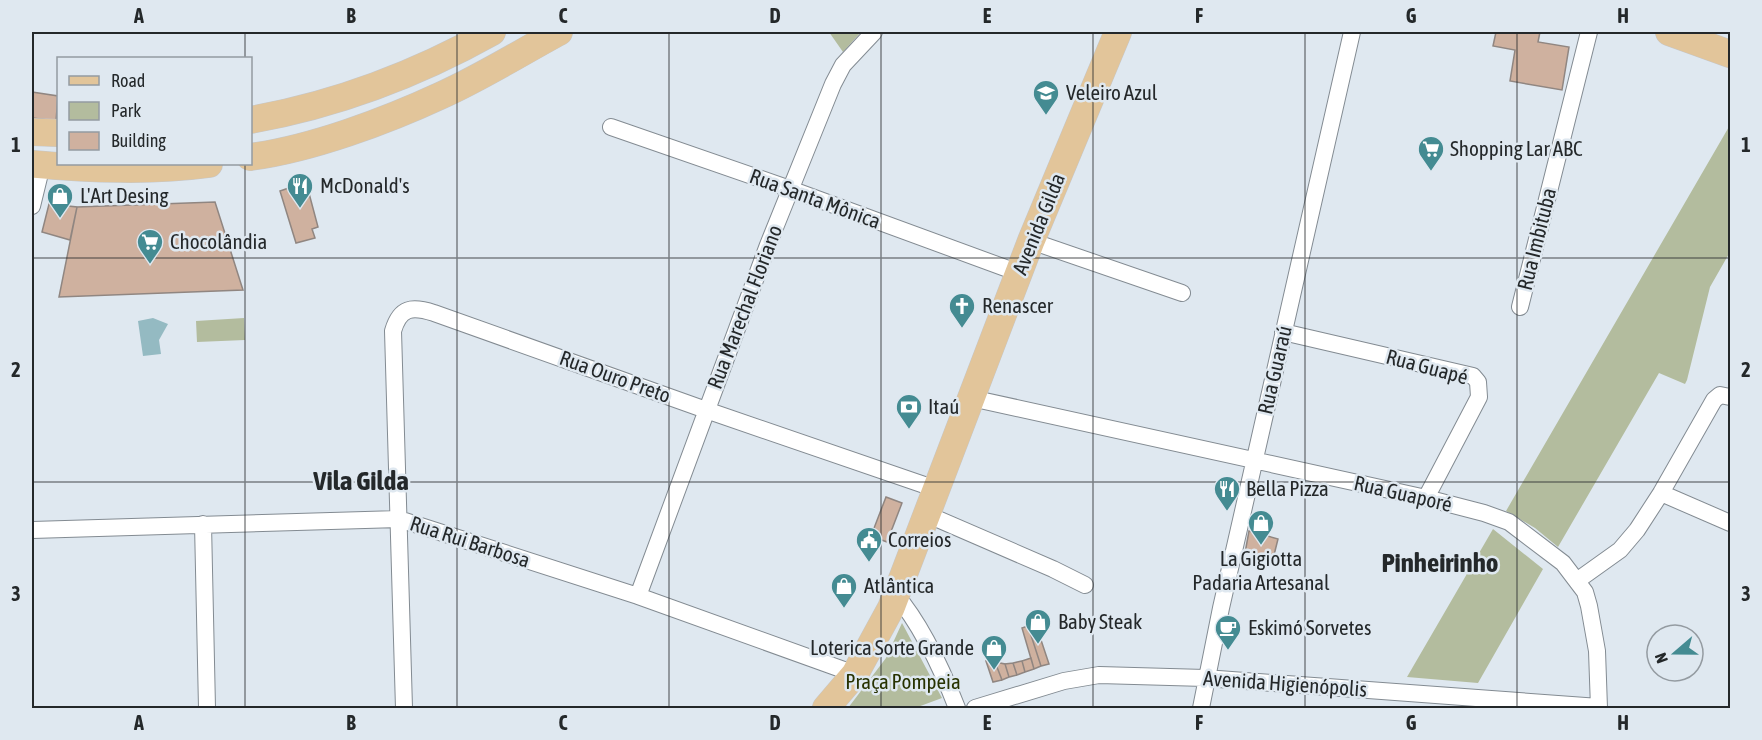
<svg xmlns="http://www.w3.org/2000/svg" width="1762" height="740" font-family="'Asap Condensed',sans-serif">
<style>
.green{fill:#b3bc9e}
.water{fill:#94bac2}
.building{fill:#cfb19f;stroke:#908681;stroke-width:1.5}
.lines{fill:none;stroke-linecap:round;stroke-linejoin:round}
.minor-casing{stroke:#838b92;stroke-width:18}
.primary-casing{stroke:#c6c7c8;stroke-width:28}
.minor{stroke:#fff;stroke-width:16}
.primary{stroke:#e2c59a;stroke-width:27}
.grid{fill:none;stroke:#24282a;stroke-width:1.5;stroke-opacity:0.55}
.labels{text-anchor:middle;stroke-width:5;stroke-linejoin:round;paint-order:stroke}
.poi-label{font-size:21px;fill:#24282a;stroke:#dfe8f0;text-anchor:start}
.street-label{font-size:21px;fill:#24282a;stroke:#dfe8f0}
.park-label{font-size:21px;fill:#273200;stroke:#dfe8f0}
.district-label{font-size:27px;font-weight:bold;fill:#24282a;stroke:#dfe8f0}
.neatline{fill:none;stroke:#24282a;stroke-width:2}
.grid-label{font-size:20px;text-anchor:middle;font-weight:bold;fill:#24282a}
</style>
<rect width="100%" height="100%" fill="#dfe8f0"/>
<path class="green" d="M829,32H861L843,52Z
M1730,125V252L1710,287L1687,380L1685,384L1659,373L1558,547L1535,528L1506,511Z
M244,318L245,340L197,342L196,321Z
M1493,529L1543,569L1478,683L1407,677Z
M902,623L942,698L915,708H848L886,658Z"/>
<path class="water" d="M153,318L168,324L159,340L161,354L143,356L138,321Z"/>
<path class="building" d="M1496,32H1540L1538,42L1569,47L1562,90L1510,81L1515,50L1493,46Z
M32,92L58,96L56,121L32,118Z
M306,182L318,227L312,229L315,238L296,243L280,191Z
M215,202L243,290L59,297L77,207Z
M49,204L77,207L70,240L42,232Z
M886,497L902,503L887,542L871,536Z
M1249,531L1278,539L1273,559L1245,553Z
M1036,625L1049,664L1041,666L1028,626Z
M1028,626L1041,666L1034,669L1022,628Z
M1031,658L1034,669L1025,672L1022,661Z
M986,661L995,662L1002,680L993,682Z
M1022,661L1025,672L1017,675L1013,663Z
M995,662L1005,664L1009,677L1002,680Z
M1013,663L1017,675L1009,677L1005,664Z"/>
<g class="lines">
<g class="minor-casing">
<path id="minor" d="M611,127L790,189L1019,273
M32,206L42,165
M1031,241L1182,293
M1520,307L1589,32
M1283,332L1473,376L1478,382L1479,397L1426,498
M971,398L1426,498L1484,513L1509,522L1563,563L1585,592L1589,606L1597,651L1599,708
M1661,493L1730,523
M926,514L1053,569L1085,585
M203,524L207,708
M32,530L399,519L638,596L855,674
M1578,580L1620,550L1637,530L1661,493L1714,400L1720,395L1730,397
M895,594C921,624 943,672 957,708
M638,596L768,245L833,84L843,65L874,32
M404,708L393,331C400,307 412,306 434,313L706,410L936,489
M975,708L1064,681L1099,675L1205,678L1599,707
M1201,708L1221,608L1352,32"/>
</g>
<g class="primary-casing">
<path id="primary" d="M1669,32L1730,54
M250,120C335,105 417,74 492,32
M32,132L58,133
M250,157C311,149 386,121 442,95C482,77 520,53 559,32
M32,164C90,169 151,172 209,164
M826,708L855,674L891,608L1031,241L1118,32"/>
</g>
<use href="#minor" class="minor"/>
<use href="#primary" class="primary"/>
</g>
<path class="grid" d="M245,32V58M457,32V708M669,32V708M881,32V708M1093,32V708M1305,32V708M1517,32V708M245,164V708M32,258H1730M32,482H1730"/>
<defs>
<g id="school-pin" transform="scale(1.35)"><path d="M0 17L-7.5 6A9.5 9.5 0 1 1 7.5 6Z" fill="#448b92" stroke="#dfe8f0"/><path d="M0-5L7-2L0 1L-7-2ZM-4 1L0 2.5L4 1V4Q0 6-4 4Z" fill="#fff"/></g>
<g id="supermarket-pin" transform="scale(1.35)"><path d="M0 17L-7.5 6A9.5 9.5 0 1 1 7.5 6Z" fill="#448b92" stroke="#dfe8f0"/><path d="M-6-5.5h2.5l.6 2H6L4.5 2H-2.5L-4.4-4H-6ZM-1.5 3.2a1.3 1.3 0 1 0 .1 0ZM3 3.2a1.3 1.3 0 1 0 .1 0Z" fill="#fff"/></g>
<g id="restaurant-pin" transform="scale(1.35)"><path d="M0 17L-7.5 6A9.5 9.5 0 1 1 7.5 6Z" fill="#448b92" stroke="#dfe8f0"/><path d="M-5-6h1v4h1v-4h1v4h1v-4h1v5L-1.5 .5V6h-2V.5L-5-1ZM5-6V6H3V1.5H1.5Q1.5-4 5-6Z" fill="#fff"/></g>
<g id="shop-pin" transform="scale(1.35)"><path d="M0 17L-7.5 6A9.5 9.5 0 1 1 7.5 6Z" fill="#448b92" stroke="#dfe8f0"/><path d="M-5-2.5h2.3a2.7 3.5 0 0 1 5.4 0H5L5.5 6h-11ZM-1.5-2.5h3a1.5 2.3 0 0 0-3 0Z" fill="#fff"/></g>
<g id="church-pin" transform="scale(1.35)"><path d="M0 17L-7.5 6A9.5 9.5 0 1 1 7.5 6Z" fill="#448b92" stroke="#dfe8f0"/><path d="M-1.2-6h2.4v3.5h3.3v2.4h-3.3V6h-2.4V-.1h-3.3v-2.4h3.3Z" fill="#fff"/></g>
<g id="bank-pin" transform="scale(1.35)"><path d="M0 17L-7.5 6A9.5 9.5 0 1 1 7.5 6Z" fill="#448b92" stroke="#dfe8f0"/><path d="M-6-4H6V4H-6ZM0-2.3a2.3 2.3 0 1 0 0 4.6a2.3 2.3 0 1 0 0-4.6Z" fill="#fff"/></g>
<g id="civic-pin" transform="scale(1.35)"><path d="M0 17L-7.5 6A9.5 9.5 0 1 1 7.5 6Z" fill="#448b92" stroke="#dfe8f0"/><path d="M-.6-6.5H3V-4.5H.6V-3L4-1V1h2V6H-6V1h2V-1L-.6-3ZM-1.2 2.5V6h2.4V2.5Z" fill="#fff"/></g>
<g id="cafe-pin" transform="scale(1.35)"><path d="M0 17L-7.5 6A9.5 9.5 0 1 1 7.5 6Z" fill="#448b92" stroke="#dfe8f0"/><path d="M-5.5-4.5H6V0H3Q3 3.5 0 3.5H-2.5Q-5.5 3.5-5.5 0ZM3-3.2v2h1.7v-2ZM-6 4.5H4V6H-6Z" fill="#fff"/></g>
</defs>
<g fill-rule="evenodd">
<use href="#school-pin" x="1046" y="93"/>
<use href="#supermarket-pin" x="1431" y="149"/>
<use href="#restaurant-pin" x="300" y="186"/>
<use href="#shop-pin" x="60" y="196"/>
<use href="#supermarket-pin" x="150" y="242"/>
<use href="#church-pin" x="962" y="306"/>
<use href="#bank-pin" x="909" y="407"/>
<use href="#restaurant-pin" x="1227" y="489"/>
<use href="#shop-pin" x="1261" y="523"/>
<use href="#civic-pin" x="869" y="540"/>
<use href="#shop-pin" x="844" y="586"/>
<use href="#shop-pin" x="1038" y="622"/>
<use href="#cafe-pin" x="1228" y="628"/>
<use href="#shop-pin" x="994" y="648"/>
</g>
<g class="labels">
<g class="poi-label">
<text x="1066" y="100">Veleiro Azul</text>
<text x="1450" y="156">Shopping Lar ABC</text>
<text x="320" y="193">McDonald's</text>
<text x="80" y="203">L'Art Desing</text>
<text x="170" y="249">Chocolândia</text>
<text x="982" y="313">Renascer</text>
<text x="928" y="414">Itaú</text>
<text x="1246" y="496">Bella Pizza</text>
<text x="888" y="547">Correios</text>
<text x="1261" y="566" text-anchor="middle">La Gigiotta<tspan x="1261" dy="24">Padaria Artesanal</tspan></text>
<text x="864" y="593">Atlântica</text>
<text x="1058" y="629">Baby Steak</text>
<text x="1248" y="635">Eskimó Sorvetes</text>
<text x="974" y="655" text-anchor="end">Loterica Sorte Grande</text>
</g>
<g class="street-label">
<text transform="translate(815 199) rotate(20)" y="7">Rua Santa Mônica</text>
<text transform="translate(1039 224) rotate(-68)" y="7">Avenida Gilda</text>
<text transform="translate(1537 239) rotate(-76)" y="7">Rua Imbituba</text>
<text transform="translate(745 307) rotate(-69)" y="7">Rua Marechal Floriano</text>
<text transform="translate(1427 367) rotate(15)" y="7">Rua Guapé</text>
<text transform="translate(1275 370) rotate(-77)" y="7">Rua Guaraú</text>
<text transform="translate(615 377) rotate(20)" y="7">Rua Ouro Preto</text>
<text transform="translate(1403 494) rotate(13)" y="7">Rua Guaporé</text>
<text transform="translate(470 542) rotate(18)" y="7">Rua Rui Barbosa</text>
<text transform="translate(1285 684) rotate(4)" y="7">Avenida Higienópolis</text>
</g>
<g class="park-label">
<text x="903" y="689">Praça Pompeia</text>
</g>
<g class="district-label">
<text x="361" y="490">Vila Gilda</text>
<text x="1440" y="572">Pinheirinho</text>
</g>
</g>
<rect width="1762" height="740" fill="none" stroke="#dfe8f0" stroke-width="66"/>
<rect x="57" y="57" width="195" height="108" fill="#dfe8f0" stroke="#949ba1" stroke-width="1.5"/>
<rect x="69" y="76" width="30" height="9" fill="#e2c59a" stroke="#949ba1" stroke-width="1.5"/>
<text x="111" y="87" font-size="18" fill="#24282a">Road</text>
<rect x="69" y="102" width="30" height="18" fill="#b3bc9e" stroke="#949ba1" stroke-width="1.5"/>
<text x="111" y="117" font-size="18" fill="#24282a">Park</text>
<rect x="69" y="132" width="30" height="18" fill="#cfb19f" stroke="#949ba1" stroke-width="1.5"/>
<text x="111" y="147" font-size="18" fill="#24282a">Building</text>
<g transform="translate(1675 653) rotate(250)"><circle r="28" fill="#dfe8f0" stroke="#949ba1" stroke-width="1.5"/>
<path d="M0-4.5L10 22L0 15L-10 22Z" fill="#448b92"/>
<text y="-9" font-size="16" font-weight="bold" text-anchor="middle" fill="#24282a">N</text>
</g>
<rect x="33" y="33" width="1696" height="674" class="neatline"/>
<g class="grid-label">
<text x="139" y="23">A</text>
<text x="351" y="23">B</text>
<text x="563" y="23">C</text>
<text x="775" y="23">D</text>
<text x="987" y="23">E</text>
<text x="1199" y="23">F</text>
<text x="1411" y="23">G</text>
<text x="1623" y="23">H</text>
<text x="16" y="152">1</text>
<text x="1746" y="152">1</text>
<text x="16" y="377">2</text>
<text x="1746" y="377">2</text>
<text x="16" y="601">3</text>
<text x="1746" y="601">3</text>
<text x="139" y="730">A</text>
<text x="351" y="730">B</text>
<text x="563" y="730">C</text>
<text x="775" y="730">D</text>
<text x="987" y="730">E</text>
<text x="1199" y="730">F</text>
<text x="1411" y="730">G</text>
<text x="1623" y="730">H</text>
</g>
</svg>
